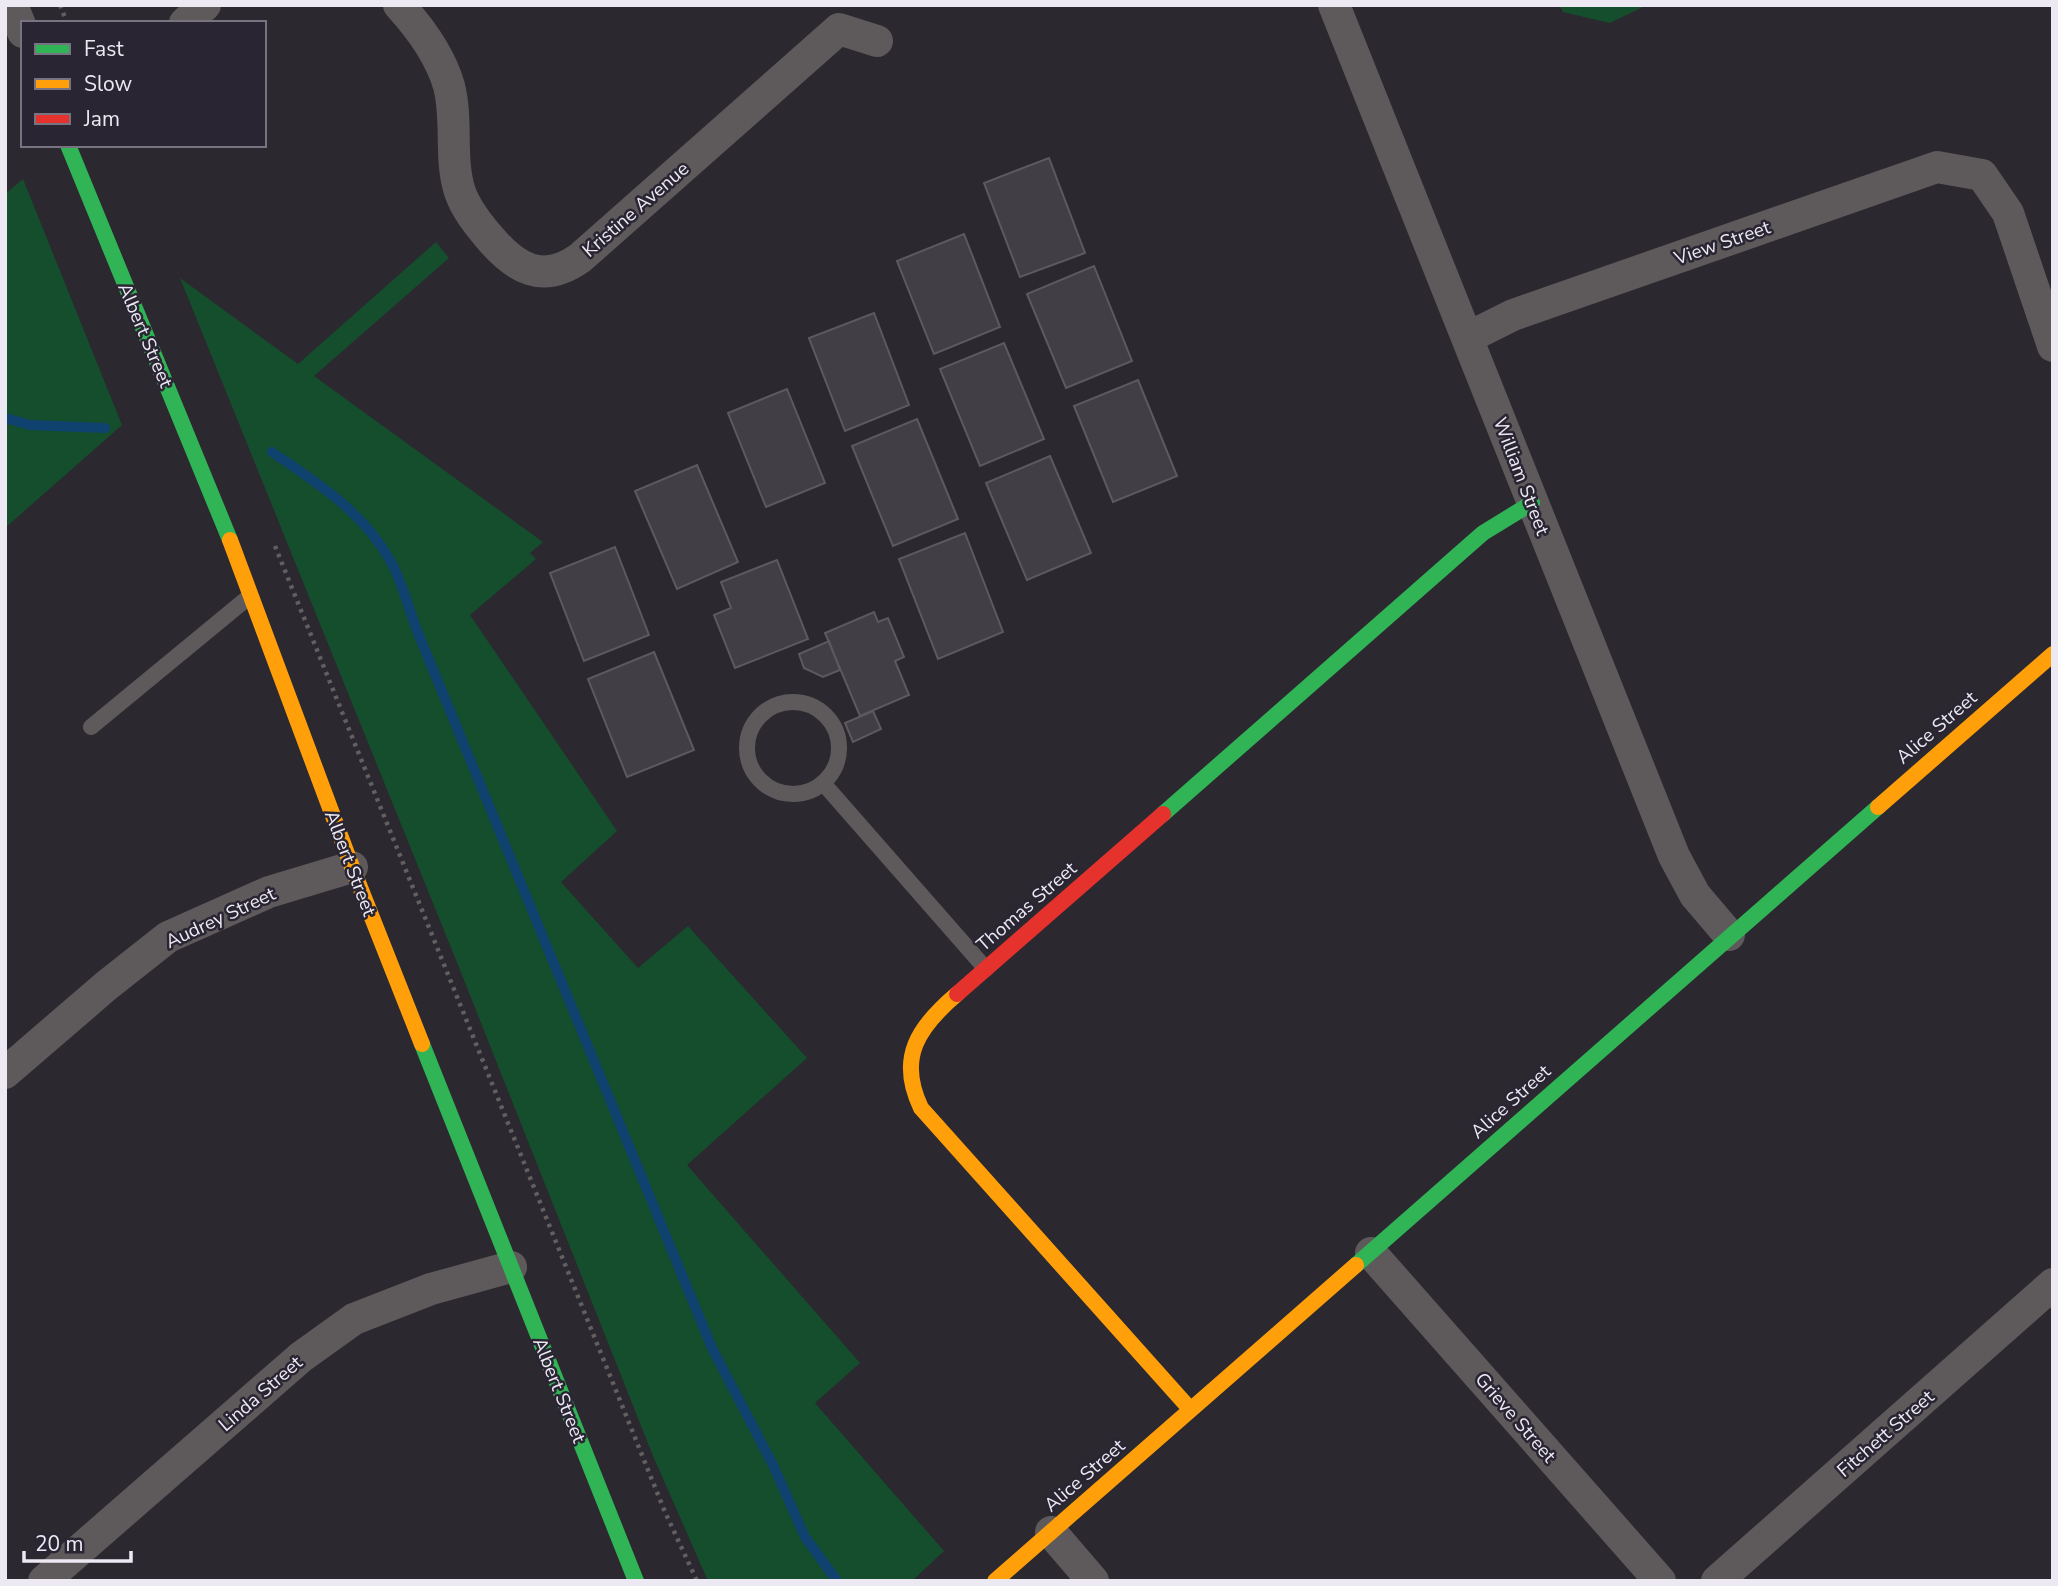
<svg xmlns="http://www.w3.org/2000/svg" width="2058" height="1586" font-family="'Nunito Sans',sans-serif">
<style>
.green{fill:#144e2c}
.lines{fill:none;stroke-linecap:round;stroke-linejoin:round}
.stream{stroke:#0f426f;stroke-width:10}
.building{fill:#413e45;stroke:#5c5a60;stroke-width:2}
.path{stroke:#625f62;stroke-width:4.5;stroke-dasharray:3.5 5;stroke-linecap:butt}
.lane{stroke:#5e5a5b;stroke-width:16}
.street{stroke:#5e5a5b;stroke-width:32}
.fast{stroke:#30b455;stroke-width:16}
.slow{stroke:#ff9f0a;stroke-width:16}
.jam{stroke:#e5322d;stroke-width:16}
.labels{text-anchor:middle;stroke-width:5;stroke-linejoin:round;paint-order:stroke}
.street-label{font-size:19px;fill:#ece9f3;stroke:#2a2533}
</style>
<rect width="100%" height="100%" fill="#2b2830"/>
<path class="green" d="M1559,5H1647L1610,23L1563,12Z
M23,179L122,425L5,528V194Z
M436,242L449,258L314,376L543,542L530,553L536,559L470,615L617,831L561,882L638,968L688,926L807,1058L687,1165L860,1363L815,1403L944,1551L912,1581H708L653,1456L458,965L180,278L298,364Z"/>
<g class="lines">
<path class="stream" d="M5,418L30,425L105,428
M272,452C318,484 363,511 391,562C402,582 408,606 416,628L712,1348L773,1465L805,1537L837,1581"/>
</g>
<path class="building" d="M1049,158L1085,253L1020,277L984,183Z
M964,234L1000,327L934,354L897,261Z
M1094,266L1132,361L1066,388L1027,294Z
M874,313L909,405L845,431L809,338Z
M1004,343L1044,439L980,466L940,369Z
M1138,380L1177,476L1113,502L1074,406Z
M787,389L825,483L766,507L728,413Z
M917,419L958,519L893,546L852,446Z
M1050,456L1091,553L1027,580L986,483Z
M697,465L738,562L677,589L635,491Z
M965,533L1003,632L938,659L899,559Z
M615,547L649,635L584,661L550,573Z
M777,560L808,639L735,668L714,615L731,608L721,582Z
M874,612L878,622L888,618L904,657L895,661L909,695L860,716L825,633Z
M829,641L840,670L823,677L804,668L799,654Z
M654,652L694,750L627,777L588,679Z
M873,711L881,729L853,742L845,723Z"/>
<g class="lines">
<path class="path" d="M60,5L67,23
M275,546L665,1512L697,1581"/>
<path class="lane" d="M747 748a46 46 0 1 1 92 0a46 46 0 1 1-92 0Z
M91,727L250,596
M823,783L986,969"/>
<path class="street" d="M12,5L23,32
M399,5C421,29 440,55 449,86C458,120 449,159 460,192C466,209 477,223 489,237C515,268 542,285 580,258L839,29L877,41
M1334,5L1674,856L1695,895L1729,935
M185,23L205,5
M1467,338L1513,315L1937,167L1982,175L2008,213L2053,346
M5,1073L106,986L168,937L269,892L352,867
M1371,1253L1660,1581
M1051,1532L1093,1581
M44,1581L301,1357L354,1319L431,1289L511,1267
M1717,1581L2053,1284"/>
<path class="fast" d="M68,145L230,540
M1163,814L1483,533L1532,503
M422,1044L636,1581
M1356,1265L1878,807"/>
<path class="slow" d="M230,540L352,867L422,1044
M1878,807L2053,654
M957,994C918,1027 897,1058 921,1108L1190,1409
M995,1581L1356,1265"/>
<path class="jam" d="M957,994L1163,814"/>
</g>
<g class="labels">
<g class="street-label">
<text transform="translate(635 209) rotate(-41)" y="7">Kristine Avenue</text>
<text transform="translate(1722 242) rotate(-19)" y="7">View Street</text>
<text transform="translate(146 335) rotate(67)" y="7">Albert Street</text>
<text transform="translate(1522 476) rotate(69)" y="7">William Street</text>
<text transform="translate(1936 727) rotate(-41)" y="7">Alice Street</text>
<text transform="translate(351 863) rotate(69)" y="7">Albert Street</text>
<text transform="translate(1026 906) rotate(-41)" y="7">Thomas Street</text>
<text transform="translate(220 917) rotate(-25)" y="7">Audrey Street</text>
<text transform="translate(1510 1101) rotate(-42)" y="7">Alice Street</text>
<text transform="translate(560 1390) rotate(68)" y="7">Albert Street</text>
<text transform="translate(260 1393) rotate(-41)" y="7">Linda Street</text>
<text transform="translate(1516 1417) rotate(49)" y="7">Grieve Street</text>
<text transform="translate(1885 1433) rotate(-41)" y="7">Fitchett Street</text>
<text transform="translate(1084 1475) rotate(-41)" y="7">Alice Street</text>
</g>
</g>
<rect width="2058" height="1586" fill="none" stroke="#ece9f3" stroke-width="14"/>
<rect x="21" y="21" width="245" height="126" fill="#2a2533" stroke="#787380" stroke-width="2"/>
<rect x="35" y="44" width="35" height="10" fill="#30b455" stroke="#787380" stroke-width="2"/>
<text x="84" y="56" font-size="21" fill="#ece9f3">Fast</text>
<rect x="35" y="79" width="35" height="10" fill="#ff9f0a" stroke="#787380" stroke-width="2"/>
<text x="84" y="91" font-size="21" fill="#ece9f3">Slow</text>
<rect x="35" y="114" width="35" height="10" fill="#e5322d" stroke="#787380" stroke-width="2"/>
<text x="84" y="126" font-size="21" fill="#ece9f3">Jam</text>
<path d="M24 1551v10h107v-10" fill="none" stroke="#ece9f3" stroke-width="3.5"/>
<text x="35" y="1551" font-size="21" fill="#ece9f3" stroke="#2a2533" stroke-width="5" paint-order="stroke">20 m</text>
</svg>
